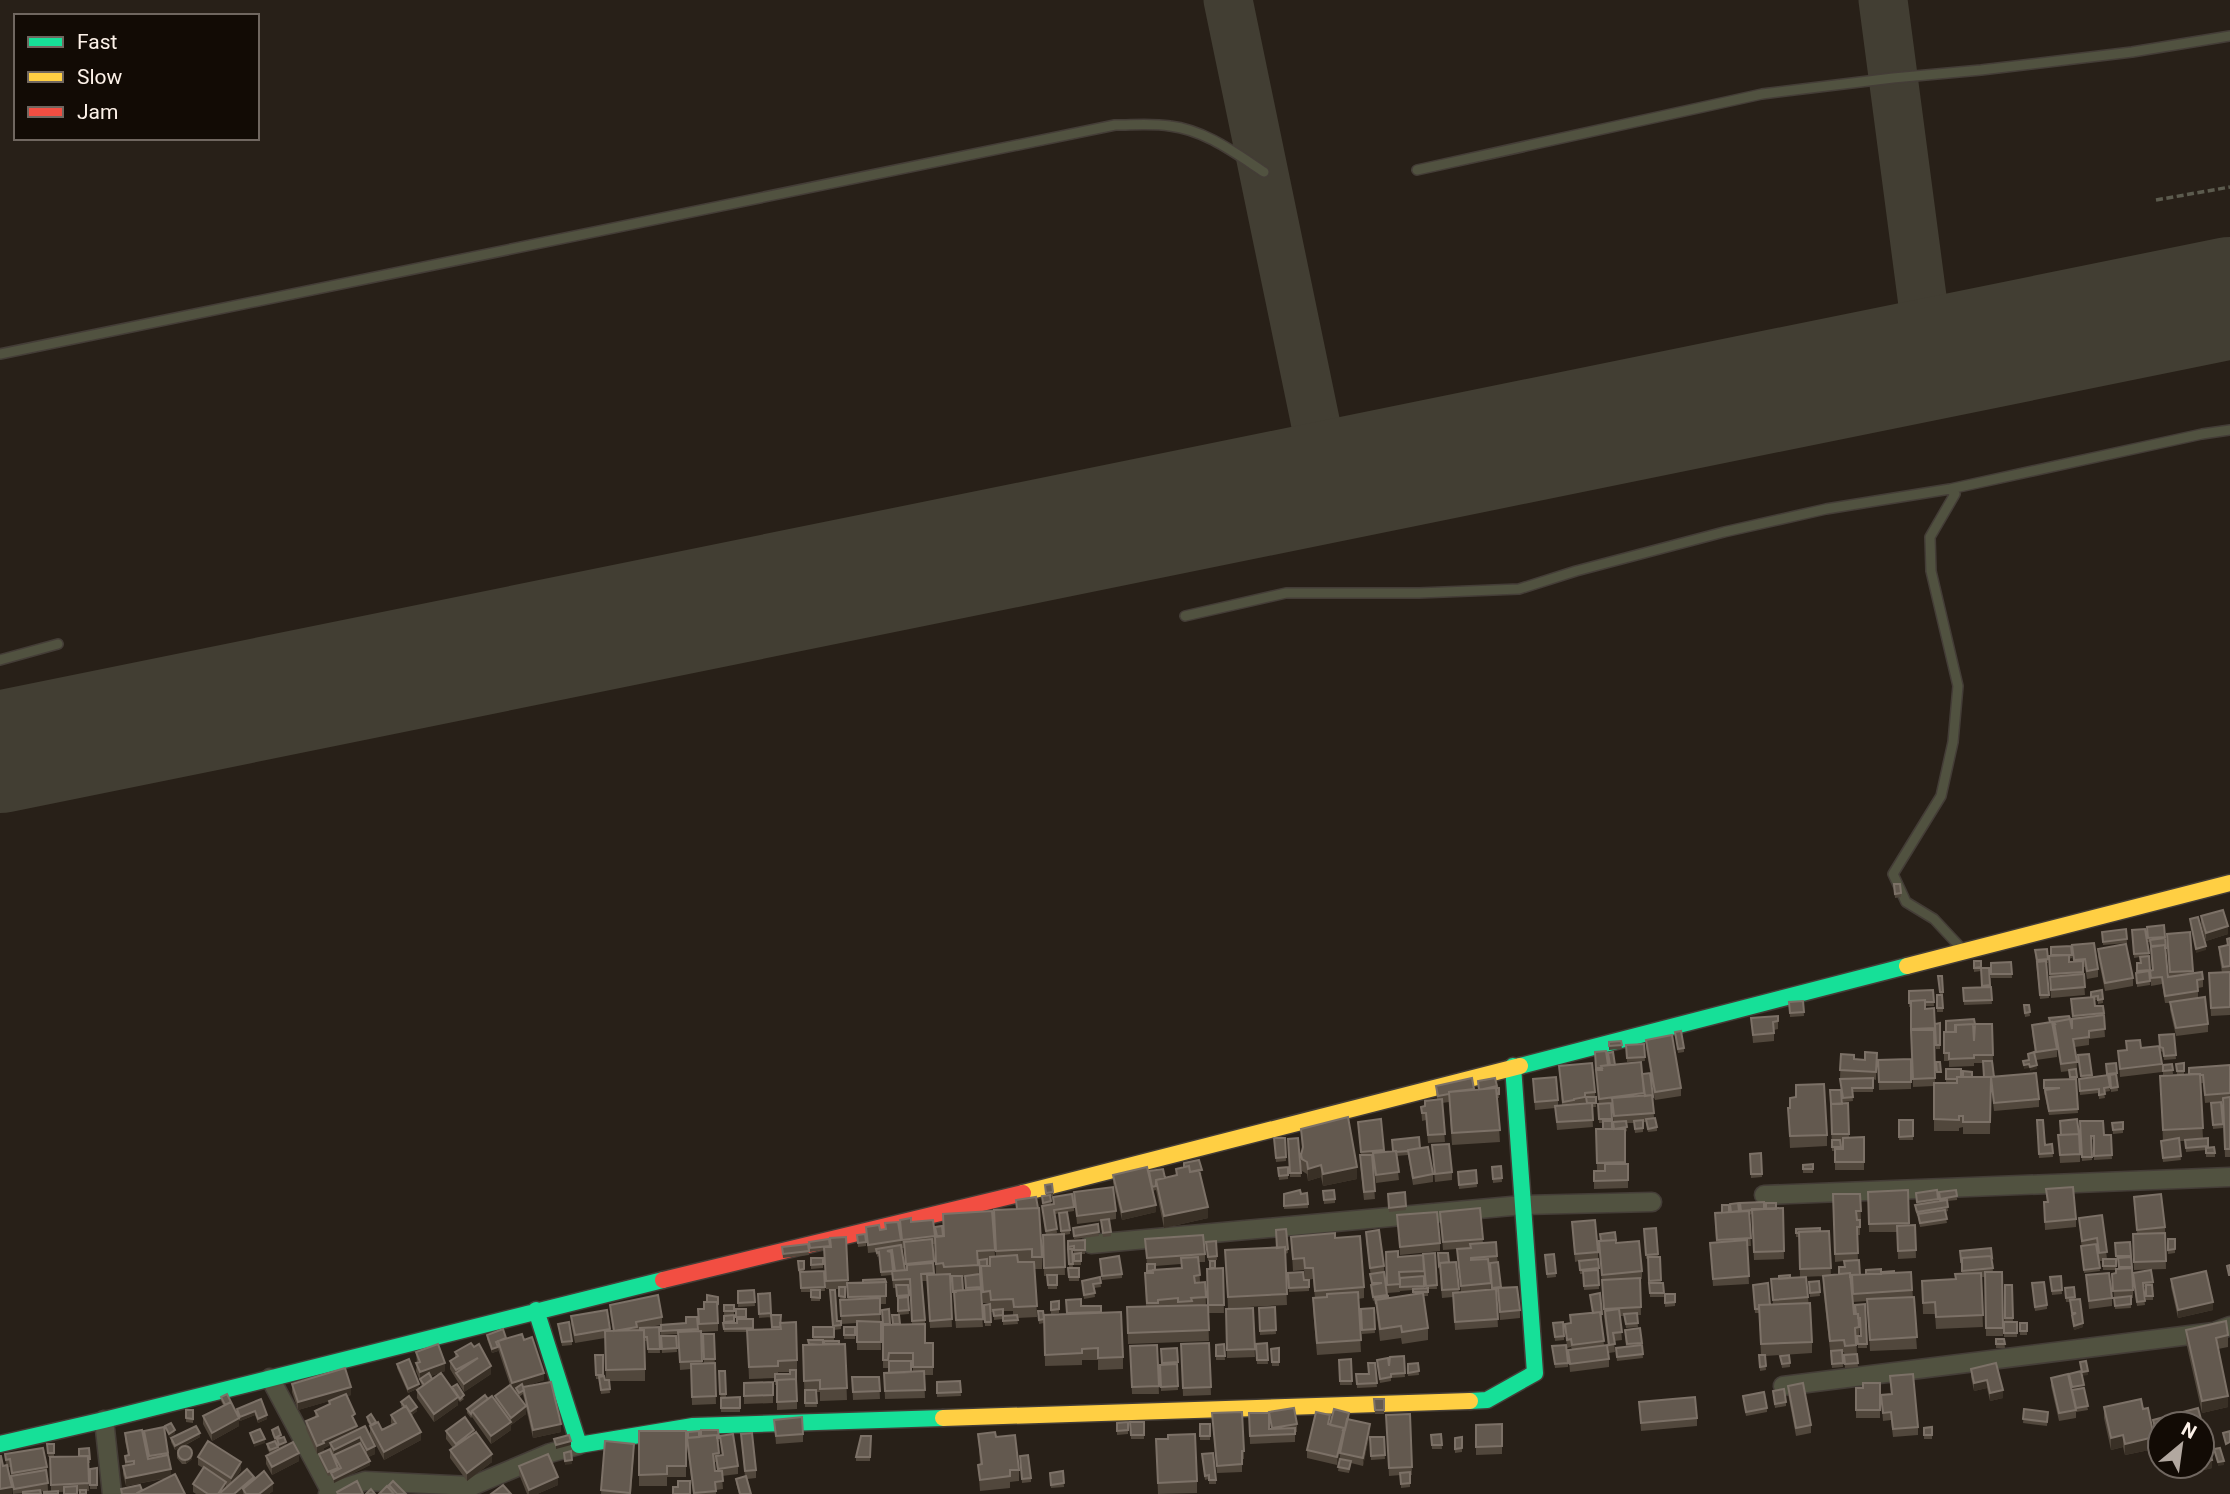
<svg xmlns="http://www.w3.org/2000/svg" width="2230" height="1494" font-family="Roboto,sans-serif">
<style>
.lines{fill:none;stroke-linecap:round;stroke-linejoin:round}
.taxiway{stroke:#423e33;stroke-width:49}
.runway{stroke:#423e33;stroke-width:122}
.lane-casing{stroke:#443d37;stroke-width:12}
.street-casing{stroke:#443d37;stroke-width:21}
.fast-casing{stroke:#443d37;stroke-width:19}
.slow-casing{stroke:#443d37;stroke-width:19}
.jam-casing{stroke:#443d37;stroke-width:19}
.path{stroke:#5c5b4e;stroke-width:3.5;stroke-dasharray:7 3.5;stroke-linecap:butt}
.lane{stroke:#515240;stroke-width:9}
.street{stroke:#515240;stroke-width:18}
.fast{stroke:#16e098;stroke-width:16}
.slow{stroke:#ffcf43;stroke-width:16}
.jam{stroke:#f24e42;stroke-width:16}
.wall{fill:#51473c;fill-rule:evenodd}
.shaded-wall{fill:#393026}
.building{fill:#63594f;stroke:#7c7167;stroke-width:2}
</style>
<rect width="100%" height="100%" fill="#282018"/>
<g class="lines">
<path class="taxiway" d="M1228,0L1328,483
M1883,0L1930,358"/>
<path class="runway" d="M0,752L2230,298"/>
<g class="lane-casing">
<path id="lane" d="M1417,170L1762,94L1893,78L1981,70L2132,52L2230,36
M0,354L1115,125C1133,125 1152,123 1170,126C1205,130 1235,153 1264,172
M1950,489L1955,494L1930,537L1931,571L1958,686L1953,742L1941,796L1893,874L1906,902L1934,919L1962,949
M1185,616L1286,593H1419L1519,589L1576,571L1724,532L1826,509L1950,489L2202,434L2230,430
M0,660L58,644"/>
</g>
<g class="street-casing">
<path id="street" d="M1764,1195L2230,1177
M1091,1244L1523,1205L1652,1202
M270,1378L331,1492L328,1494
M1783,1386L2214,1332L2230,1326
M104,1420L112,1494
M331,1492L365,1481L472,1486L550,1453L579,1445"/>
</g>
<g class="fast-casing">
<path id="fast" d="M1520,1066L1907,966
M536,1310L579,1445L693,1426L943,1418
M1470,1401L1487,1400L1535,1373L1513,1066
M0,1444L104,1420L663,1280"/>
</g>
<g class="slow-casing">
<path id="slow" d="M1907,966L2230,883
M1023,1193L1520,1066
M943,1418L1470,1401"/>
</g>
<g class="jam-casing">
<path id="jam" d="M663,1280L1023,1193"/>
</g>
<path class="path" d="M2156,200L2230,187"/>
<use href="#lane" class="lane"/>
<use href="#street" class="street"/>
<use href="#fast" class="fast"/>
<use href="#slow" class="slow"/>
<use href="#jam" class="jam"/>
</g>
<path class="wall" d="M1894,884L1901,893V897L1895,898Z
M2201,916L2228,934L2206,941L2201,924Z
M2164,925L2168,977L2169,976L2167,942L2190,932L2193,973L2203,979V987L2198,988V998L2208,1024V1032L2176,1036L2170,1010V1003H2165L2162,984L2151,986L2150,971L2152,970L2150,942H2148L2147,927Z
M2126,929L2127,943L2103,945L2102,932Z
M2132,930L2149,953L2150,985L2137,987V967L2141,963L2140,957L2134,958Z
M2230,938V1015L2211,1016L2209,981L2222,973L2219,954V947L2227,945V939Z
M2072,945L2098,969V977L2087,979L2085,967H2083L2085,995L2051,998L2049,964L2051,956L2071,946L2072,958L2069,959V962H2074Z
M2047,949L2048,963H2046L2049,998L2040,999L2035,954Z
M2098,949L2133,978V986L2105,991L2098,957Z
M1974,961H1981V971L1974,972Z
M2011,962L2012,978H1991V963Z
M1981,968H1989L1992,1004L1964,1005L1963,988L1982,987Z
M1938,976L1943,992V1012H1937V995H1940Z
M1933,990L1934,1006H1925V1009L1934,1008L1935,1083H1946V1069L1961,1077H1984L1983,1063H1974V1066L1949,1067V1061H1944V1032L1974,1019L1975,1028H1973L1974,1041L1992,1024L1993,1061L1994,1077L2039,1099V1107L1994,1111L1991,1084L1990,1134H1963V1127L1959,1128V1131H1934V1086L1913,1087L1911,1007H1909V991Z
M2091,992L2103,999V1003L2098,1004V1000H2094L2095,1006H2103L2105,1037L2089,1039V1045L2075,1047L2077,1062L2076,1081L2078,1113L2049,1115L2044,1092V1080L2069,1079V1071L2061,1072L2054,1028H2053L2057,1049V1057L2036,1060L2032,1033V1025L2050,1022L2072,1029V1018L2071,999L2091,998Z
M1803,1001L1804,1016L1790,1017L1789,1002Z
M2024,1005H2029L2030,1016L2025,1017Z
M1778,1016V1029L1774,1030V1041L1753,1043L1751,1018Z
M1940,1023V1049H1936L1935,1024Z
M1675,1032L1684,1048V1052L1678,1053Z
M2174,1034L2176,1059L2164,1060L2163,1052L2160,1051L2159,1035Z
M1646,1040L1681,1088V1096L1655,1100L1646,1048Z
M1621,1041L1622,1049L1609,1050V1042Z
M2126,1041L2141,1048L2162,1064V1072L2120,1077L2118,1051L2126,1050Z
M1644,1044L1645,1061L1627,1062L1626,1045Z
M1595,1052L1608,1065L1641,1062L1644,1096H1653L1654,1118L1657,1127V1131L1648,1132L1646,1122H1643V1132L1635,1133L1634,1123H1626L1627,1131L1625,1132V1164H1628V1188L1594,1189V1171H1605V1170H1597L1596,1129H1603V1123H1599L1598,1104H1599ZM1611,1105H1612L1614,1129H1612Z
M1877,1053L1876,1080L1873,1079V1092H1852L1853,1101L1843,1102L1840,1079L1852,1078H1840L1841,1054L1854,1059L1865,1060Z
M2089,1054L2092,1077L2106,1075V1064L2117,1073L2118,1091L2111,1092L2110,1078H2108L2110,1091L2104,1092L2105,1098L2099,1099V1093L2080,1095L2079,1079H2081L2078,1055Z
M1911,1059V1089L1879,1090L1878,1060Z
M2184,1063V1074L2230,1065V1157H2225L2223,1101L2205,1103L2203,1083H2200L2203,1138H2208V1147L2215,1153V1157H2206V1150L2186,1152L2185,1141H2179L2181,1160L2163,1162L2161,1145V1141H2163L2160,1076L2177,1075L2176,1064Z
M2172,1064L2173,1074L2163,1075V1065Z
M1559,1066L1595,1092L1596,1107H1592L1593,1127L1557,1130L1555,1108L1535,1110L1533,1079L1558,1100V1105H1562Z
M1495,1078L1499,1094V1098H1497L1500,1142L1452,1145L1449,1102L1442,1103L1445,1142L1428,1143L1426,1120L1422,1121L1421,1107H1425V1101L1437,1100L1436,1086L1478,1089V1081Z
M1796,1085L1827,1135V1146L1790,1148L1788,1108H1790L1796,1097Z
M1830,1090L1842,1104L1848,1103L1849,1137H1864V1170H1835V1151H1832Z
M2221,1102L2223,1128L2213,1129L2211,1103Z
M1381,1119L1384,1152L1420,1148L1433,1174V1182L1413,1185L1408,1155L1396,1156L1399,1180L1376,1183L1373,1159H1372L1375,1199L1364,1200L1360,1163L1361,1155L1358,1122Z
M1899,1120H1913V1140H1899Z
M2037,1120L2045,1145L2052,1144L2053,1157L2039,1158Z
M2080,1121L2104,1135H2111L2112,1159L2094,1160V1139L2091,1140L2092,1160L2082,1161Z
M2123,1122V1133L2113,1134L2112,1123Z
M1301,1129L1357,1179L1323,1186L1321,1177L1308,1181L1307,1174L1302,1171L1301,1167V1155L1302,1150Z
M2058,1135L2080,1154V1162L2060,1163Z
M1274,1138H1285L1286,1161L1276,1162Z
M1298,1138L1301,1177H1290L1288,1139Z
M1432,1145L1452,1172V1180L1435,1182Z
M1761,1153L1762,1177L1751,1178L1750,1154Z
M1184,1163L1202,1174H1200L1208,1218L1164,1228L1156,1190L1152,1191L1149,1171L1165,1178L1176,1176V1169L1184,1167Z
M1813,1164V1173H1803V1165Z
M1501,1166L1502,1182L1493,1183L1492,1167Z
M1288,1167V1179L1279,1180L1278,1168Z
M1476,1170L1477,1187L1459,1189L1458,1172Z
M1113,1175L1156,1212L1122,1220L1113,1183Z
M1045,1185L1053,1192V1196H1051V1204L1074,1207V1211L1055,1214L1057,1233L1046,1235L1042,1200L1046,1195Z
M2046,1189L2076,1219V1227L2045,1230L2044,1202H2047Z
M1908,1190L1909,1226L1915,1225L1916,1258L1898,1259L1897,1232H1869L1868,1192Z
M1937,1190L1938,1201H1940L1939,1192L1957,1196V1200L1947,1201L1948,1211L1945,1212L1947,1223L1920,1227L1918,1216H1917L1915,1209V1205L1917,1204L1916,1193Z
M1323,1191L1335,1199V1203L1324,1204Z
M1074,1192L1116,1211V1219L1109,1220L1111,1236L1103,1237L1101,1221L1077,1224Z
M1405,1192L1406,1210L1389,1212L1388,1194Z
M1284,1194H1301L1308,1204V1208L1284,1209Z
M1833,1194H1860L1861,1219H1857V1220H1860V1235H1857L1858,1260L1860,1275L1911,1272L1917,1349L1870,1351L1867,1301L1853,1302L1854,1314H1856L1865,1304L1867,1348H1858V1339H1856L1858,1367L1845,1368L1844,1352H1842L1843,1367L1832,1368L1823,1288V1276H1825L1800,1277L1799,1237H1796V1229L1820,1231H1829L1831,1275L1839,1274L1844,1267V1261L1835,1262ZM1859,1322H1860L1861,1336H1859Z
M2134,1197L2165,1227L2166,1269L2134,1270L2133,1234H2137Z
M1480,1208L1483,1243L1497,1256L1501,1288L1520,1310V1318L1500,1320L1498,1292H1496L1498,1327L1455,1330L1453,1297L1442,1298L1438,1253L1449,1262H1456L1459,1293L1461,1292L1457,1249L1471,1248L1443,1250L1440,1212ZM1489,1265H1490L1492,1290H1491Z
M1783,1208L1784,1259L1754,1260L1752,1214L1749,1215L1751,1246H1747L1749,1284L1713,1286L1710,1243L1716,1242L1715,1221L1729,1212Z
M994,1210L1042,1257V1269H1035L1037,1317L1017,1318L1018,1324L1003,1325V1319L994,1320V1312H991L990,1303H983L981,1277H980L979,1263H978L983,1327L956,1328L952,1278H950L952,1327L930,1328L927,1281H922L925,1320V1343H933V1375H924L925,1398L885,1399L884,1373H889V1361L888,1368H883V1328L890,1324H912L910,1286L908,1287L909,1314L898,1315L896,1288H893L892,1275L881,1276L879,1256L877,1257V1252L868,1253L866,1227L880,1230L885,1229V1223L901,1240L905,1270H906L904,1248H902L900,1220L911,1222L935,1236V1244H933L934,1269V1274H936L935,1227L944,1236L943,1214L992,1211L995,1256H996ZM892,1254L895,1271H893ZM962,1277H965V1290H963ZM1003,1311H1013V1316H1003ZM911,1361H913V1372H911Z
M1059,1213L1070,1230V1234L1064,1235L1065,1275H1057V1289H1048L1047,1276H1044L1043,1235L1061,1234Z
M1397,1215L1440,1243V1251L1400,1255Z
M2102,1215L2107,1259H2116L2115,1243L2130,1242L2133,1290V1298H2131V1308L2115,1309L2112,1274L2116,1273V1270H2103V1261H2099L2097,1246L2100,1271L2084,1273L2079,1218ZM2116,1260H2118V1268L2116,1269Z
M1572,1222L1598,1252L1599,1289L1584,1290L1583,1274H1580L1579,1261L1575,1262Z
M1098,1224L1099,1236L1074,1239L1073,1228Z
M1656,1228L1658,1257H1660L1661,1283H1663L1664,1297H1650L1648,1258L1646,1259L1644,1229Z
M1286,1229L1288,1253L1285,1254L1287,1305L1228,1308L1225,1250L1277,1248Z
M1366,1232L1384,1266V1272L1387,1296L1388,1298L1413,1295V1290L1400,1291L1399,1280L1400,1292L1387,1293L1386,1252L1398,1257L1424,1271V1288H1426L1423,1254L1435,1253L1437,1289H1428V1296H1424L1428,1328V1340L1402,1344L1401,1338L1380,1341L1375,1300L1373,1301L1371,1289L1372,1285L1366,1240Z
M857,1235L866,1242V1246L858,1247Z
M846,1237L848,1283L886,1282V1304H880L881,1350H857V1323L841,1324V1322V1329L834,1330V1341L839,1344H845L847,1400L820,1401V1392H816L817,1407H805L803,1357L808,1345L813,1340V1327H832L837,1321H841L839,1289H826L824,1250L810,1252L809,1242L829,1239L830,1247ZM845,1288H847L848,1300H845Z
M1291,1237L1335,1238L1364,1287V1298L1358,1299L1361,1352L1317,1355L1313,1310V1298H1315L1313,1279L1306,1280H1309V1291L1289,1292L1288,1273L1305,1280L1304,1270L1293,1271Z
M1145,1239L1205,1254V1262H1199L1200,1282H1205L1206,1305H1208L1215,1268H1223L1224,1313H1208L1209,1341L1128,1344L1127,1307H1146L1145,1273H1147V1266ZM1181,1264V1268L1155,1270V1266Z
M2168,1239H2175V1253L2168,1254Z
M1085,1240V1254H1081V1265H1074V1250H1072L1073,1268H1069L1068,1241Z
M1216,1241L1217,1260L1208,1261L1206,1242Z
M1599,1241L1616,1243L1642,1271V1279H1640L1641,1315H1637L1638,1327L1626,1328L1624,1316H1620L1622,1340L1614,1341L1615,1352L1609,1353L1604,1317Z
M808,1244L809,1255L783,1258L782,1247Z
M1991,1248L1993,1272H2002L2003,1336H1986L1985,1277H1981L1983,1327L1936,1329L1935,1314H1923L1922,1281L1955,1279L1962,1274L1960,1251Z
M1554,1254L1556,1277L1547,1278L1545,1255Z
M811,1258H823V1268L811,1269Z
M798,1261H804V1272L824,1271L825,1291H820V1301H811V1292H801L800,1273L799,1274Z
M1100,1263L1122,1274V1278L1102,1280Z
M1068,1268H1079V1281H1069Z
M2086,1275L2112,1298V1306L2089,1309Z
M2061,1276L2062,1294L2052,1295L2050,1277Z
M2133,1276L2153,1282V1300H2146V1287H2143L2145,1305L2137,1306Z
M1100,1277L1101,1287L1094,1288L1095,1297L1084,1299L1082,1285Z
M1790,1278L1808,1297L1812,1342V1353L1765,1356L1766,1370L1760,1371L1759,1355H1761L1759,1313H1755L1753,1285L1770,1305H1773L1771,1279Z
M2171,1279L2213,1310L2178,1318L2171,1287Z
M1819,1281L1820,1296L1810,1297L1809,1282Z
M2032,1283L2047,1305V1309L2035,1311Z
M2005,1285H2012L2013,1322H2017V1337H2004Z
M2074,1287L2075,1300L2083,1327L2074,1330L2070,1302H2066L2065,1288Z
M754,1290L755,1306L738,1307V1291Z
M770,1293L771,1317L759,1318L758,1294Z
M1665,1294H1675V1306L1665,1307Z
M718,1297V1331L701,1332L702,1363H704L703,1334H714L716,1404L692,1405L691,1369L680,1370L678,1334L661,1335V1325L649,1327H659L660,1353H648L647,1341H645V1381H609L610,1393L601,1394L599,1379H596L595,1355H603V1377L605,1380H606L605,1338L575,1343L571,1324V1316L607,1310L610,1331H613L610,1313V1305L662,1317V1324L686,1323L697,1317L699,1331L698,1309H704L707,1302Z
M1066,1300L1081,1306L1101,1313L1123,1357V1369L1098,1370V1360H1082V1365L1045,1366L1044,1315L1067,1314Z
M1059,1301V1313L1051,1314V1302Z
M990,1304L991,1326H985L984,1305Z
M724,1305H734V1315H724Z
M1275,1307L1276,1334L1260,1335L1259,1308Z
M1253,1308L1255,1357L1227,1358L1226,1309Z
M1374,1308L1375,1333L1362,1334L1361,1309Z
M736,1309H746V1319H753V1330H771V1315L781,1323L797,1360V1409L777,1410V1385H775V1378L749,1379L747,1332H724V1316L734,1315V1323H737ZM778,1372H790V1374H778Z
M1038,1311H1043L1044,1323L1039,1324Z
M1602,1314V1318H1601L1604,1345L1609,1359V1367L1570,1372L1568,1350L1572,1349L1571,1347L1567,1348L1565,1324H1570V1315Z
M1553,1323L1564,1336V1340L1555,1341Z
M2020,1323H2027V1335H2020Z
M558,1324L572,1341V1345L562,1346Z
M844,1327H855V1339H844Z
M1640,1328L1643,1358L1617,1361L1616,1352L1626,1347L1625,1334Z
M2186,1330L2228,1335V1347L2218,1349L2228,1407L2202,1413L2186,1342Z
M487,1335L506,1339L524,1340L544,1380L523,1387L561,1432L533,1438L526,1408V1414L511,1425V1430L491,1444L472,1417L471,1418L467,1413V1409L488,1399L495,1400V1396L510,1385L498,1349V1345L497,1346L498,1351L492,1353L487,1339ZM523,1394V1395L526,1406L519,1397Z
M661,1336H676L677,1352L662,1353Z
M1996,1339H2004L2005,1348H1996Z
M1209,1343L1211,1395L1183,1396L1181,1344Z
M1267,1343L1268,1364H1257L1256,1344Z
M1224,1344L1225,1360H1216V1345Z
M1157,1345L1159,1394H1132L1130,1346Z
M1552,1346L1568,1363V1367L1555,1368Z
M1177,1348L1178,1390L1161,1391L1160,1365H1162L1161,1349Z
M1279,1348V1366H1272L1271,1349Z
M416,1352L445,1371L431,1376L432,1379L452,1388L464,1399L460,1402L458,1400V1405L434,1422L417,1398V1390L419,1388L408,1393L397,1368V1364L419,1388L422,1386L416,1371L417,1363Z
M455,1352L491,1374L464,1392L450,1369V1361L455,1358Z
M1404,1356L1405,1377L1391,1378V1381L1380,1383L1377,1360L1389,1366Z
M1780,1356L1790,1363V1367L1782,1368Z
M1351,1359L1352,1385H1340L1339,1360Z
M1375,1363L1377,1387L1357,1388L1356,1374H1368Z
M1418,1363L1419,1375L1408,1376V1364Z
M1996,1363L2003,1398L1990,1401L1987,1388L1974,1391L1971,1377V1369Z
M719,1371H725L726,1397H740V1412H721Z
M2081,1371L2088,1410L2076,1412V1418L2059,1421L2051,1386V1378L2072,1393L2069,1374Z
M1890,1376L1918,1427V1435L1893,1437L1891,1420L1883,1421L1881,1395L1891,1394Z
M852,1377H879L880,1399L853,1400Z
M960,1381L961,1396L937,1397V1382Z
M773,1382V1403L744,1404V1383Z
M1880,1383V1418H1856V1388H1863Z
M292,1384L351,1395L347,1396L357,1430L375,1454L368,1457L370,1465L334,1483L331,1475L328,1476L319,1458V1454L330,1450V1445L324,1448V1451L317,1454L306,1429V1421L315,1417V1411L329,1405V1401L298,1410L292,1392Z
M1788,1386L1811,1425V1433L1796,1436L1788,1394Z
M1773,1391L1786,1402V1406L1775,1408Z
M1743,1396L1767,1408V1412L1746,1416Z
M221,1397L237,1413V1409L261,1399L267,1419L258,1423L255,1415L240,1421L239,1420V1426L212,1441L203,1424V1416L223,1405L221,1401Z
M1374,1399H1384V1414H1375Z
M401,1402L417,1411L412,1415L421,1440L384,1460L370,1434V1426L367,1421V1417L376,1423L382,1430L392,1425L391,1423V1415L403,1408L401,1406Z
M1639,1402L1697,1418V1426L1641,1431Z
M2104,1407L2154,1449L2125,1455L2123,1447L2111,1450L2104,1418Z
M2198,1408L2205,1434V1440H2207L2212,1460V1468L2191,1473L2189,1466H2202V1424H2160V1453L2153,1428V1420Z
M2024,1409L2048,1412L2047,1426L2023,1423Z
M186,1410H193V1423L186,1422Z
M1269,1412L1297,1424V1432H1295V1442L1250,1444L1249,1413L1271,1429Z
M1212,1413L1244,1451V1459H1242V1472L1217,1473Z
M1410,1414L1412,1475H1410V1487L1401,1488V1475L1389,1476L1386,1415Z
M1349,1417V1420L1370,1432L1363,1466L1351,1463L1349,1473L1338,1471L1341,1448L1337,1465L1307,1458V1450Z
M774,1420L803,1434V1442L776,1444Z
M1128,1422V1434L1117,1435V1423Z
M1130,1422H1144V1439H1131Z
M1200,1424H1210V1440H1200Z
M1502,1424V1454L1476,1455V1425Z
M1932,1427V1439H1924V1428Z
M272,1430L281,1438L299,1461L272,1475L266,1464V1456L270,1454L267,1448V1444L275,1441L272,1434Z
M718,1430L719,1442H717L719,1455H722L720,1436L738,1466V1474L722,1476L723,1489L716,1490V1494H693L687,1446L688,1432L699,1437ZM714,1462H716L717,1471H715Z
M144,1431L168,1453L171,1476L185,1494H121V1489L142,1490L168,1478L126,1486L123,1474V1466H125V1456L128,1455L125,1441V1433L148,1459L144,1438Z
M446,1431L474,1432L492,1462L467,1481L450,1458V1450L453,1448L446,1439Z
M639,1431H686V1477H667V1486H639Z
M741,1434L756,1470V1478L747,1479L751,1494H739L736,1483V1479L745,1477Z
M978,1434L996,1437L1019,1470V1481L1010,1482V1488L980,1491L978,1465L980,1464Z
M1441,1434L1442,1449H1432L1431,1435Z
M871,1436L870,1461H856V1457Z
M200,1437L184,1446L192,1451V1459L186,1464H182L177,1458V1450L181,1447L175,1450L171,1442V1438Z
M1370,1437H1384L1385,1459L1371,1460Z
M1462,1437V1452L1455,1453V1438Z
M1156,1439L1197,1481V1493L1158,1494Z
M605,1441L634,1451L631,1494H601Z
M47,1444H54V1457L79,1456L89,1448L90,1463H88L89,1491L58,1492L51,1491L50,1457H48Z
M5,1454L47,1467L48,1491L13,1494L10,1467L7,1468L3,1466L6,1465Z
M198,1457L241,1470L234,1481L254,1480L273,1491L269,1494H196L193,1492V1484L203,1468L198,1465Z
M1202,1458L1216,1480V1484H1209V1479L1205,1480Z
M1020,1460L1031,1478V1482L1022,1483Z
M519,1466L558,1485L537,1494H527L519,1474Z
M97,1468V1489H90V1469Z
M1063,1471L1064,1487L1051,1488L1050,1473Z"/>
<path class="shaded-wall" d="M2228,926V934L2206,941V933Z
M2206,946V950L2196,953V949Z
M2029,1064V1068L2024,1069V1065Z
M2037,1065V1069L2030,1071V1067Z
M1321,1165V1177L1308,1181V1169Z
M1357,1167V1179L1323,1186V1174Z
M1156,1205V1212L1122,1220V1212Z
M1208,1207V1218L1164,1228V1216Z
M2213,1302V1310L2178,1318V1310Z
M2083,1323V1327L2074,1330V1326Z
M498,1347V1351L492,1353V1349Z
M445,1363V1371L420,1380V1372Z
M491,1366V1374L464,1392V1384Z
M2088,1371V1375L2082,1376V1372Z
M544,1373V1380L512,1391V1383Z
M1987,1380V1388L1974,1391V1383Z
M419,1384V1388L408,1393V1389Z
M2084,1385V1389L2072,1391V1387Z
M351,1387V1395L298,1410V1402Z
M2003,1390V1398L1990,1401V1393Z
M2228,1396V1407L2202,1413V1401Z
M458,1397V1405L434,1422V1414Z
M526,1406V1414L511,1425V1430L491,1444V1436L511,1422V1418Z
M417,1407V1411L409,1417V1413Z
M255,1411V1415L240,1421V1417Z
M267,1415V1419L258,1423V1419Z
M239,1418V1426L212,1441V1433Z
M561,1424V1432L533,1438V1430Z
M1370,1424V1432L1363,1466V1458Z
M357,1426V1434L330,1443V1445L324,1448V1451L317,1454V1446L323,1441Z
M1344,1428V1436L1337,1465V1457Z
M175,1430V1434L169,1438V1434Z
M474,1430V1438L456,1452V1444Z
M421,1432V1440L384,1460V1452Z
M200,1433V1437L175,1450V1446Z
M2123,1435V1447L2111,1450V1438Z
M360,1437V1445L334,1455V1458V1450Z
M2154,1437V1449L2125,1455V1444Z
M265,1439V1443L254,1447V1443Z
M571,1441V1445L556,1449V1445Z
M286,1442V1446L279,1449V1445Z
M375,1446V1454L367,1458V1450Z
M299,1453V1461L272,1475V1467Z
M492,1454V1462L467,1481V1473Z
M192,1455V1459L186,1464V1460Z
M572,1460V1464L565,1465V1461Z
M2212,1460V1468L2191,1473V1466H2202V1462Z
M370,1461V1465L334,1483V1479Z
M2224,1461V1465L2218,1466V1462Z
M241,1462V1470L231,1486V1478Z
M171,1469V1477L126,1486V1478Z
M254,1477V1485L243,1489V1494H234Z
M558,1477V1485L537,1494H529V1490Z
M226,1482V1490L218,1494Z
M273,1483V1491L269,1494H259Z
M12,1487V1494H0V1489Z"/>
<path class="building" d="M1894,884H1900L1901,893L1895,894Z
M2223,910L2228,926L2206,933L2201,916Z
M2198,917L2206,946L2196,949L2190,919Z
M2164,925L2165,937L2148,938L2147,927Z
M2126,929L2127,939L2103,942L2102,932Z
M2145,929L2149,953L2134,954L2132,930Z
M2190,932L2193,971L2170,972L2167,934Z
M2165,938L2166,948H2165V945L2151,946L2150,940Z
M2230,938V966L2223,967L2219,947L2228,945L2227,939Z
M2094,943L2098,969L2087,971L2085,959L2074,960L2072,945Z
M2126,944L2133,978L2105,983L2098,949Z
M2165,945L2168,977L2202,972L2203,979L2197,980L2198,991L2165,996L2162,977L2151,978L2150,971L2153,970L2151,947Z
M2071,946L2072,955H2051V947Z
M2047,949L2048,959L2037,960L2035,950Z
M2069,955V962L2083,961V972L2050,974L2049,956Z
M2149,956L2150,970L2137,971V963H2141L2140,957Z
M1974,961H1981V967L1974,968Z
M2046,961L2049,995H2040L2037,962Z
M2011,962L2012,974H1991V963Z
M1981,968H1989L1990,985L1982,986Z
M2149,971L2150,981L2137,983L2136,973Z
M2230,972V1007L2211,1008L2209,973Z
M2084,974L2085,987L2051,990L2050,977Z
M1938,976H1942L1943,992H1940Z
M1991,987L1992,1000L1964,1001L1963,988Z
M1933,990L1934,1002H1925V1000L1911,1001V1003H1909V991Z
M2102,990L2103,999L2098,1000V996L2091,997V992Z
M1937,995H1942L1943,1008H1937Z
M2094,997L2095,1006H2103L2104,1013L2073,1016L2071,999Z
M2205,997L2208,1024L2176,1028L2170,1002Z
M1925,1000V1009L1934,1008L1935,1028L1911,1029V1001Z
M1803,1001L1804,1012L1790,1013L1789,1002Z
M2024,1005H2029L2030,1012L2025,1013Z
M2104,1015L2105,1029L2089,1031V1037L2073,1039L2077,1062L2061,1064L2054,1022L2070,1019L2072,1029V1019Z
M1778,1016V1021L1773,1022L1774,1033L1753,1035L1751,1018Z
M2069,1016L2070,1019L2054,1022L2055,1024H2053L2052,1022H2050L2049,1018Z
M1974,1019L1975,1024L1955,1025V1032H1946V1021Z
M2052,1022L2057,1049L2036,1052L2032,1025Z
M1940,1023V1045H1936L1935,1024Z
M1973,1024L1974,1041L1975,1024H1992L1993,1055H1974V1058L1949,1059V1053H1944V1032H1956V1025Z
M1911,1030H1934L1935,1078L1913,1079Z
M1681,1031L1684,1048L1678,1049L1675,1032Z
M2174,1034L2176,1055L2164,1056L2163,1048L2160,1047L2159,1035Z
M1672,1035L1681,1088L1655,1092L1646,1040Z
M2140,1040L2141,1048L2159,1046L2162,1064L2120,1069L2118,1051L2127,1050L2126,1041Z
M1621,1041L1622,1045L1609,1046V1042Z
M1644,1044L1645,1057L1627,1058L1626,1045Z
M1606,1051L1608,1065L1601,1066L1602,1068H1596L1595,1052Z
M1613,1052L1615,1065H1610L1608,1053Z
M1865,1052L1877,1053L1876,1072L1840,1070L1841,1054L1854,1055V1059L1865,1060Z
M2034,1052L2037,1065L2030,1067L2029,1064L2024,1065L2023,1061L2029,1060L2028,1054Z
M2089,1054L2092,1075L2081,1076L2078,1055Z
M1911,1059V1082H1879L1878,1060Z
M1983,1061H1992L1994,1077H1991V1080V1077H1984Z
M1641,1062L1644,1093L1599,1099L1596,1070H1602L1601,1066Z
M1936,1062H1940L1941,1072H1937Z
M1592,1063L1595,1092L1585,1093V1097L1574,1099V1100L1563,1102L1559,1066Z
M2116,1063L2117,1073L2107,1074L2106,1064Z
M2184,1063V1071H2177L2176,1064Z
M2172,1064L2173,1070L2163,1071V1065Z
M2230,1065V1093L2205,1095L2203,1075H2200V1074H2189V1068Z
M1946,1069H1961V1077H1957V1079H1946Z
M2076,1069L2077,1077H2070L2069,1070Z
M1963,1071L1972,1072V1077H1963Z
M1650,1073L1653,1096L1652,1095L1645,1096L1642,1074Z
M2036,1073L2039,1099L1994,1103L1991,1077Z
M2116,1074L2118,1087L2111,1088L2110,1075Z
M2200,1074L2203,1128L2163,1130L2160,1076Z
M2108,1075L2110,1087L2104,1088L2105,1094L2099,1095V1089L2080,1091L2079,1079Z
M1556,1077L1558,1100L1535,1102L1533,1079Z
M1957,1077H1991L1990,1122H1963V1116H1959V1120L1934,1119V1083H1957Z
M1472,1078L1474,1089L1449,1092V1094L1438,1096L1436,1086Z
M1495,1078L1497,1086L1479,1090L1478,1081Z
M1873,1078V1088H1852L1853,1097L1843,1098L1840,1079Z
M2076,1079L2078,1109L2049,1111L2045,1090L2060,1088H2044V1080Z
M1824,1084L1827,1135L1790,1136L1788,1108H1790V1098L1796,1097V1085Z
M1489,1088H1499V1094H1497L1496,1088Z
M1496,1088L1500,1130L1452,1133L1449,1092Z
M1830,1090H1841L1842,1104H1831Z
M1652,1095L1654,1113L1614,1116L1612,1098Z
M1586,1097H1596V1103H1587Z
M2230,1097V1149H2225L2223,1098Z
M1442,1099L1445,1134L1428,1135L1426,1113H1422L1421,1107L1425,1106V1101Z
M2221,1102L2223,1124L2213,1125L2211,1103Z
M1592,1103L1593,1120L1557,1122L1555,1106Z
M1611,1103L1612,1119H1599L1598,1104Z
M1848,1103L1849,1134H1832L1831,1104Z
M1348,1117L1357,1167L1323,1174L1321,1165L1308,1169L1307,1162L1302,1159L1301,1155L1303,1147L1301,1129Z
M1655,1118L1657,1127L1648,1129L1646,1119Z
M1381,1119L1384,1150L1361,1152L1358,1122Z
M2077,1119L2079,1134L2061,1135L2060,1121Z
M1643,1120V1128L1635,1129L1634,1121Z
M1899,1120H1913V1136L1899,1137Z
M2037,1120H2043L2045,1145L2052,1144L2053,1153L2039,1154Z
M1603,1121H1612V1129H1603Z
M1626,1121L1627,1127L1614,1129L1613,1122Z
M2080,1121H2103L2104,1135H2111L2112,1155L2094,1156V1136H2091L2092,1157H2082Z
M2123,1122V1129L2113,1130L2112,1123Z
M1596,1129H1625V1162L1597,1163Z
M2079,1134L2080,1154L2060,1155L2058,1135Z
M1419,1137L1420,1148L1408,1150V1151L1396,1152V1151H1393L1392,1140Z
M1864,1137V1162H1835V1149H1843V1138Z
M1274,1138H1285L1286,1157L1276,1158Z
M1298,1138L1301,1173H1290L1288,1139Z
M2179,1138L2181,1156L2163,1158L2161,1141Z
M2208,1138V1146L2186,1148L2185,1140Z
M1832,1140H1840L1841,1147H1832Z
M1449,1144L1452,1172L1435,1174L1432,1145Z
M1428,1147L1433,1174L1413,1178L1408,1150Z
M2214,1147L2215,1153H2206V1148Z
M1396,1151L1399,1172L1376,1175L1373,1153Z
M1761,1153L1762,1174H1751L1750,1154Z
M1360,1155H1372L1375,1191L1364,1192Z
M1199,1160L1202,1170L1190,1172L1189,1166L1184,1167V1163Z
M1605,1164H1628V1180L1594,1181V1171H1605Z
M1813,1164V1169H1803V1165Z
M1189,1166L1190,1172L1199,1170L1208,1207L1164,1216L1156,1180L1177,1175L1176,1169Z
M1501,1166L1502,1178L1493,1179L1492,1167Z
M1147,1167L1156,1205L1122,1212L1113,1175Z
M1288,1167V1175L1279,1176L1278,1168Z
M1163,1169L1165,1178L1156,1180V1186L1152,1187L1149,1171Z
M1476,1170L1477,1183L1459,1185L1458,1172Z
M1052,1184L1053,1192L1046,1193L1045,1185Z
M1113,1187L1116,1211L1077,1216L1074,1192Z
M2073,1187L2076,1219L2045,1222L2044,1202H2048L2046,1189Z
M1300,1190L1301,1194L1307,1193L1308,1204L1284,1206V1194Z
M1334,1190L1335,1199L1324,1200L1323,1191Z
M1908,1190L1909,1223L1869,1224L1868,1192Z
M1937,1190L1938,1199L1917,1202L1916,1193Z
M1956,1190L1957,1196L1940,1199L1939,1192Z
M1405,1192L1406,1206L1389,1208L1388,1194Z
M1072,1194L1074,1207L1054,1210L1057,1229L1046,1231L1042,1206L1054,1204L1053,1197Z
M1833,1194H1860L1861,1211H1856L1857,1220H1860V1227H1857L1858,1253L1835,1254Z
M2161,1194L2165,1227L2137,1230L2134,1197Z
M1050,1195L1051,1201L1043,1203L1042,1196Z
M1036,1197L1038,1208L1017,1209L1016,1200Z
M1947,1200L1948,1207L1917,1212L1915,1205Z
M1764,1202V1209L1741,1211L1740,1203Z
M1738,1203L1739,1211L1731,1212L1730,1204Z
M1766,1203H1776V1209H1766Z
M1722,1205H1729V1212L1722,1213Z
M1039,1208L1042,1257H1032V1249L996,1251L994,1210Z
M1480,1208L1483,1239L1443,1242L1440,1212Z
M1783,1208L1784,1251L1754,1252L1752,1209Z
M1945,1210L1947,1219L1920,1223L1918,1214Z
M992,1211L995,1250L977,1251L978,1265L944,1267L943,1263L936,1264L935,1237L944,1236L943,1214Z
M1749,1211L1751,1238L1717,1240L1715,1213Z
M1067,1212L1070,1230L1061,1231L1059,1213Z
M1437,1212L1440,1243L1400,1247L1397,1215Z
M2102,1215L2107,1252L2099,1253L2097,1238L2082,1241L2079,1218Z
M911,1218V1222L933,1220L935,1236L902,1240L900,1220Z
M1109,1219L1111,1232L1103,1233L1101,1220Z
M1595,1220L1598,1252L1575,1254L1572,1222Z
M898,1222L901,1240L868,1245L866,1227L879,1225L880,1230L886,1229L885,1223Z
M1098,1224L1099,1232L1074,1236L1073,1228Z
M1915,1225L1916,1250L1898,1251L1897,1226Z
M942,1226L943,1236H937L935,1227Z
M1656,1228L1658,1254L1646,1255L1644,1229Z
M1820,1228V1231L1799,1232V1233H1796V1229Z
M1286,1229L1288,1249L1285,1250V1247L1277,1248L1276,1230Z
M1379,1230L1384,1266L1370,1268L1366,1232Z
M1829,1231L1831,1268L1800,1269L1799,1232Z
M1615,1232L1616,1240L1601,1241L1600,1234Z
M1335,1233V1238L1360,1236L1364,1287L1315,1291L1313,1268H1305L1304,1258L1293,1259L1291,1237Z
M2165,1233L2166,1261L2134,1262L2133,1234Z
M865,1234L866,1242L858,1243L857,1235Z
M1064,1234L1065,1267L1044,1268L1043,1235Z
M1203,1235L1205,1254L1147,1258L1145,1239Z
M846,1237L848,1280L826,1281L824,1247H831L830,1238Z
M829,1239L830,1246L810,1248L809,1242Z
M932,1239L934,1261L906,1264L904,1242Z
M2168,1239H2175V1249L2168,1250Z
M1085,1240V1250H1074V1246L1068,1247V1241Z
M1616,1240V1243L1639,1241L1642,1271L1602,1275L1599,1241Z
M1747,1240L1749,1276L1713,1279L1710,1243Z
M1216,1241L1217,1256L1208,1257L1206,1242Z
M1496,1242L1497,1256L1471,1258V1260L1488,1259L1491,1283L1461,1286L1457,1249L1471,1248L1470,1244Z
M2130,1242L2131,1256H2116L2115,1243Z
M808,1244L809,1251L783,1254L782,1247Z
M2096,1244L2100,1268L2084,1270L2081,1246Z
M901,1245L905,1270L895,1271L892,1250L887,1251L891,1252L893,1271L881,1272L879,1252L877,1253L876,1249Z
M1285,1247L1287,1294L1228,1297L1225,1250Z
M1991,1248L1992,1257L1991,1256L1962,1258L1961,1260L1960,1251Z
M1068,1249H1072L1073,1264H1069Z
M1398,1251V1257L1423,1255L1424,1271L1399,1272L1400,1284L1387,1285L1386,1252Z
M1081,1253V1261H1074V1254Z
M1435,1253L1437,1285L1426,1286L1423,1254Z
M1438,1253H1448L1449,1262L1440,1263L1439,1265Z
M1554,1254L1556,1273L1547,1274L1545,1255Z
M1017,1255L1018,1262H1034L1037,1306L1014,1307L1013,1299L991,1300L990,1291L983,1292L981,1266H990V1257Z
M1119,1256L1122,1274L1102,1276L1100,1259Z
M1991,1256L1993,1268L1962,1271V1258Z
M1198,1257L1200,1275L1194,1276L1195,1283L1205,1282L1206,1297L1191,1298L1192,1301L1178,1302V1298L1158,1300V1303H1147L1145,1273H1153V1270L1182,1268L1181,1258Z
M1648,1257H1660L1661,1280L1649,1281Z
M2131,1257L2132,1267H2119L2118,1258Z
M811,1258H823V1264L811,1265Z
M987,1259V1266H981V1273H980L979,1260Z
M1598,1259L1599,1268L1580,1270L1579,1261Z
M2103,1259H2116V1266H2103Z
M1859,1260L1860,1275H1852V1277H1850V1273L1839,1274V1267H1845L1844,1261Z
M798,1261H804V1269L799,1270Z
M1210,1261H1215V1268H1210Z
M1456,1262L1459,1289L1442,1290L1440,1263Z
M1498,1262L1501,1287L1492,1288L1490,1263Z
M933,1263L934,1273L921,1274L925,1320L912,1321L910,1279L893,1280L892,1271L907,1270V1265Z
M1147,1264H1155V1270L1147,1271Z
M2230,1265V1275H2229L2227,1266Z
M1068,1268H1079V1277H1069Z
M1223,1268L1224,1305H1208L1207,1269Z
M2132,1268L2133,1290L2113,1291L2112,1274L2116,1273V1269Z
M1881,1269V1274H1866V1270Z
M1598,1270L1599,1285L1584,1286L1583,1271Z
M2151,1270L2153,1282L2143,1283L2145,1301L2137,1302L2133,1273Z
M824,1271L825,1287L801,1288L800,1272Z
M1894,1271V1273H1883V1272Z
M2206,1271L2213,1302L2178,1310L2171,1279Z
M1303,1272L1304,1280H1309V1287L1289,1288L1288,1273Z
M1384,1272L1387,1295L1373,1297L1371,1285L1382,1283H1372L1370,1274Z
M1911,1272L1912,1290L1853,1294L1852,1275Z
M1985,1272H2002L2003,1328H1986Z
M1850,1273L1854,1314H1858L1859,1327L1855,1328L1856,1345L1845,1346L1844,1340L1830,1341L1823,1276Z
M1981,1273L1983,1315L1936,1317L1935,1302L1923,1303L1922,1281L1956,1279L1955,1274Z
M2109,1273L2112,1298L2089,1301L2086,1275Z
M950,1274L952,1319L930,1321L927,1275Z
M980,1274L981,1287L966,1288L965,1276Z
M1047,1275H1057V1285H1048Z
M1790,1275V1278L1779,1279V1276Z
M952,1276H962L963,1290L954,1291L955,1292H953Z
M1424,1276V1286L1400,1287V1278Z
M2061,1276L2062,1290L2052,1291L2050,1277Z
M1100,1277L1101,1283L1093,1284L1095,1293L1084,1295L1082,1281Z
M1806,1277L1808,1297L1773,1300L1771,1279Z
M1640,1278L1641,1307L1604,1309L1602,1280Z
M885,1279L886,1282L863,1283V1280Z
M1819,1281L1820,1292L1810,1293L1809,1282Z
M886,1282V1296L848,1297L847,1283Z
M2044,1282L2047,1305L2035,1307L2032,1283Z
M1649,1283H1663L1664,1293H1650Z
M1768,1283L1770,1305H1759V1309H1755L1753,1285Z
M896,1285H908L909,1295L897,1296Z
M2005,1285H2012L2013,1318H2005Z
M2146,1285H2152L2153,1296H2146Z
M839,1287H845V1297L839,1296Z
M1517,1287L1520,1310L1500,1312L1498,1288Z
M2074,1287L2075,1297L2066,1298L2065,1288Z
M1428,1288V1292H1413V1289Z
M981,1289L983,1319L956,1320L954,1291Z
M1496,1289L1498,1319L1455,1322L1453,1293Z
M754,1290L755,1302L738,1303V1291Z
M811,1290H820V1298L811,1297Z
M830,1290H835L837,1321H841V1325L833,1326Z
M1358,1292L1361,1340L1317,1343L1313,1298L1327,1297V1294Z
M770,1293L771,1313L759,1314L758,1294Z
M1423,1293L1428,1328L1402,1332L1401,1326L1380,1329L1376,1300Z
M1600,1293L1602,1314H1601L1600,1312L1593,1313L1590,1295Z
M1665,1294H1675V1302L1665,1303Z
M658,1295L662,1317L636,1322L637,1327L614,1331L610,1305Z
M707,1295L718,1297V1303L717,1302H707Z
M1388,1296V1298L1376,1300V1304L1375,1298Z
M2131,1296V1304L2115,1306L2114,1298Z
M908,1297L909,1310L898,1311V1298Z
M1914,1297L1917,1337L1870,1340L1867,1299Z
M880,1298V1314L841,1316L840,1300Z
M1081,1299V1306H1101V1312L1067,1313L1066,1300Z
M2080,1299L2083,1323L2074,1326L2072,1315L2076,1313H2072L2070,1300Z
M1059,1301V1309L1051,1310V1302Z
M704,1302H717L718,1323L699,1324L698,1309H704Z
M1810,1303L1812,1342L1761,1344L1759,1305Z
M990,1304L991,1322H985L984,1305Z
M1865,1304L1867,1344H1858L1857,1336H1861L1860,1318H1858V1314H1856L1855,1305Z
M724,1305H734V1311H724Z
M1208,1305L1209,1330L1128,1333L1127,1307Z
M1275,1307L1276,1330L1260,1331L1259,1308Z
M1253,1308L1255,1349L1227,1350L1226,1309Z
M1374,1308L1375,1329L1362,1330L1361,1309Z
M736,1309H746V1317H736Z
M889,1309L890,1324H883L882,1310Z
M1003,1309V1315L994,1316L993,1310Z
M1619,1309L1622,1332L1613,1333L1615,1344L1609,1345L1605,1311Z
M607,1310L610,1329L575,1335L571,1316Z
M1038,1311H1043L1044,1319L1039,1320Z
M1121,1312L1123,1357L1098,1358V1348L1082,1349V1353L1045,1355L1044,1315Z
M1600,1312L1604,1341L1572,1345L1571,1339L1567,1340L1565,1324L1571,1323L1570,1315Z
M1637,1313L1638,1323L1626,1324L1624,1314Z
M734,1315V1321L724,1322V1316Z
M771,1315H781L780,1327H772Z
M892,1315H899L900,1324H893Z
M1017,1315L1018,1320L1003,1321V1316Z
M686,1317H697L698,1329L661,1331V1325L686,1323Z
M737,1319H753V1328L724,1329L723,1323H737Z
M857,1321L881,1322V1342H857Z
M2226,1321L2228,1335L2216,1338L2228,1396L2202,1401L2186,1330Z
M569,1322L572,1341L562,1342L558,1324Z
M796,1322L797,1360L778,1361V1366L749,1367L747,1330L781,1329L780,1323Z
M1563,1322L1564,1336L1555,1337L1553,1323Z
M2004,1322H2017V1333H2004Z
M2020,1323H2027V1331H2020Z
M925,1324V1343H933V1367H913V1353H889L888,1360H883V1325Z
M659,1327L660,1349H648L647,1337H644V1330H640V1328Z
M813,1327H834V1337H813Z
M844,1327H855V1335H844Z
M1640,1328L1642,1343L1627,1344L1625,1330Z
M503,1329L506,1338L496,1342L498,1347L492,1349L487,1335Z
M644,1330L645,1369L606,1370L605,1331Z
M701,1331L702,1361L680,1362L678,1332Z
M522,1334L524,1340L532,1337L544,1373L512,1383L498,1341Z
M703,1334H714L715,1359H704Z
M661,1336H676L677,1348L662,1349Z
M1996,1339H2004L2005,1344H1996Z
M808,1340H823V1345L809,1344Z
M824,1341H839V1344H824Z
M471,1343L474,1347L479,1344L491,1366L464,1384L456,1373L478,1358L456,1370L450,1361L458,1356L455,1352Z
M1209,1343L1211,1387L1183,1388L1181,1344Z
M1267,1343L1268,1360H1257L1256,1344Z
M438,1344L445,1363L420,1372L416,1363L420,1362L416,1352Z
M845,1344L847,1388L820,1389V1380L804,1381L803,1345Z
M1224,1344L1225,1356H1216V1345Z
M1157,1345L1159,1386L1132,1387L1130,1346Z
M1566,1345L1568,1363L1555,1364L1552,1346Z
M1607,1345L1609,1359L1570,1364L1568,1350Z
M1642,1345L1643,1354L1617,1357L1616,1348Z
M1177,1348L1178,1362L1162,1363L1161,1349Z
M1279,1348V1362H1272L1271,1349Z
M1842,1350L1843,1363L1832,1364L1831,1351Z
M1857,1354L1858,1363L1845,1364L1844,1355Z
M595,1355H603V1375H596Z
M1759,1355H1765L1766,1366L1760,1367Z
M1789,1355L1790,1363L1782,1364L1780,1356Z
M1404,1356L1405,1373L1391,1374V1377L1380,1379L1377,1360L1388,1358L1389,1366L1390,1357Z
M409,1359L419,1384L408,1389L397,1364Z
M1351,1359L1352,1381H1340L1339,1360Z
M889,1361H911V1372L889,1373Z
M2086,1361L2088,1371L2082,1372L2080,1362Z
M715,1363L716,1396L692,1397L691,1364Z
M1368,1363H1375L1377,1383L1357,1384L1356,1374H1369Z
M1418,1363L1419,1371L1408,1373V1364Z
M1996,1363L2003,1390L1990,1393L1987,1380L1974,1383L1971,1369Z
M1177,1364L1178,1386L1161,1387L1160,1365Z
M345,1368L351,1387L298,1402L292,1384Z
M790,1370H796V1381V1379L777,1380V1381H775V1374H790Z
M719,1371H725L726,1394H720Z
M924,1371L925,1390L885,1391L884,1373Z
M2081,1371L2084,1385L2072,1387L2069,1374Z
M429,1373L432,1379L424,1385L420,1379Z
M441,1373L458,1397L434,1414L417,1390Z
M1913,1374L1918,1427L1893,1429L1891,1412L1883,1413L1881,1395L1892,1394L1890,1376Z
M2068,1374L2076,1410L2059,1413L2051,1378Z
M604,1376L605,1380H609L610,1389L601,1390L599,1377Z
M852,1377H879L880,1391L853,1392Z
M796,1379L797,1401L777,1402V1380Z
M960,1381L961,1392L937,1393V1382Z
M551,1382L561,1424L533,1430L523,1387Z
M773,1382V1395L744,1396V1383Z
M1803,1383L1811,1425L1796,1428L1788,1386Z
M1863,1383H1880V1410H1856V1388H1863Z
M457,1384L464,1395L460,1399L452,1387Z
M522,1384L524,1390L519,1393L516,1388Z
M510,1385L526,1406L511,1418L495,1396Z
M2084,1388L2088,1406L2076,1408L2072,1390Z
M1784,1389L1786,1402L1775,1404L1773,1391Z
M805,1390H816L817,1403H805Z
M1764,1392L1767,1408L1746,1412L1743,1396Z
M227,1394L231,1402L225,1405L221,1397Z
M346,1394L355,1414L352,1416L357,1426L323,1441L324,1443L317,1446L306,1421L318,1416L315,1411L330,1404L329,1401Z
M485,1395L488,1399L472,1411L471,1414L467,1409Z
M409,1396L417,1407L410,1412L406,1406L405,1407L401,1402Z
M492,1396L511,1422L491,1436L472,1411Z
M740,1397V1408H721V1398Z
M1695,1397L1697,1418L1641,1423L1639,1402Z
M261,1399L267,1415L258,1419L255,1411L240,1417L237,1409Z
M1374,1399H1384V1410H1375Z
M2141,1399L2143,1409L2148,1408L2154,1437L2125,1444L2123,1435L2111,1438L2104,1407Z
M231,1402L239,1418L212,1433L203,1416Z
M406,1406L421,1432L384,1452L370,1426L378,1422L382,1430L396,1423L391,1415Z
M1294,1408L1297,1424L1272,1428L1269,1412Z
M2198,1408L2205,1434L2202,1435V1424H2160V1445L2153,1420Z
M1334,1409L1349,1413L1345,1430H1343L1344,1428L1330,1425Z
M2024,1409L2048,1412L2047,1422L2023,1419Z
M186,1410H193V1419L186,1418Z
M1242,1412L1244,1451H1242V1464L1217,1466L1212,1413Z
M1316,1412L1330,1415L1328,1424L1344,1428L1337,1457L1307,1450Z
M1249,1413H1269V1429L1295,1428V1434L1250,1436Z
M371,1414L376,1422L371,1425L367,1417Z
M1410,1414L1412,1467L1389,1468L1386,1415Z
M465,1417L474,1430L456,1444L446,1431Z
M802,1417L803,1434L776,1436L774,1420Z
M1347,1419L1370,1424L1363,1458L1340,1453Z
M1128,1422V1430L1117,1431V1423Z
M1130,1422H1144V1435H1131Z
M171,1423L175,1430L169,1434L165,1426Z
M1200,1424H1210V1436H1200Z
M1502,1424V1446L1476,1447V1425Z
M196,1426L200,1433L175,1446L171,1438Z
M365,1426L375,1446L367,1450L360,1437L334,1450L330,1443Z
M164,1427L168,1453L149,1456L144,1431Z
M278,1427L281,1435L275,1438L272,1430Z
M1932,1427V1435H1924V1428Z
M260,1429L265,1439L254,1443L250,1433Z
M142,1430L148,1459L168,1455L171,1469L126,1478L123,1466L134,1464V1461L126,1462L125,1456L129,1455L125,1433Z
M701,1430H718L719,1438H717V1435L701,1436Z
M639,1431H686V1466H667V1474L639,1475Z
M699,1431V1437L688,1438V1432Z
M2230,1431V1442L2226,1444L2223,1433Z
M476,1432L492,1454L467,1473L450,1450Z
M995,1432L996,1437L1015,1435L1019,1470H1010V1476L980,1480L978,1465L982,1464L978,1434Z
M752,1433L756,1470L745,1471L741,1434Z
M733,1434L738,1466L718,1469L716,1456L723,1455L720,1436Z
M1195,1434L1197,1481L1158,1483L1156,1439H1168V1435Z
M1441,1434L1442,1445H1432L1431,1435Z
M569,1435L571,1441L556,1445L554,1439Z
M717,1435L719,1453L713,1454L715,1471H722L723,1481L715,1482L716,1491L694,1493L687,1438Z
M861,1436H871L870,1457H856Z
M284,1437L286,1442L279,1445L277,1439Z
M1370,1437H1384L1385,1455L1371,1456Z
M1462,1437V1448L1455,1449V1438Z
M2207,1440L2212,1460L2202,1462V1441Z
M208,1441L241,1462L231,1478L198,1457Z
M275,1441L278,1447L270,1450L267,1444Z
M605,1441L634,1444L630,1493L601,1490Z
M293,1442L299,1453L272,1467L266,1456Z
M360,1443L370,1461L334,1479L331,1473L341,1468L334,1455Z
M47,1444H54V1453H48Z
M178 1453a7 7 0 1 1 14 0a7 7 0 1 1-14 0Z
M43,1448L47,1467L12,1473L10,1459L6,1460L5,1454Z
M89,1448L90,1459H88V1456H79V1449Z
M2220,1448L2224,1461L2218,1462L2214,1449Z
M330,1449L338,1468L328,1472L319,1454Z
M571,1451L572,1460L565,1461L564,1453Z
M1213,1453L1216,1480H1209V1475L1205,1476L1202,1454Z
M548,1454L558,1477L529,1490L519,1466Z
M1028,1455L1031,1478L1022,1479L1020,1456Z
M0,1456H1L3,1466L7,1465L12,1487L0,1489Z
M88,1456L89,1483L51,1485L50,1457Z
M1340,1459L1351,1461L1349,1469L1338,1467Z
M204,1467L226,1482L218,1494H208L193,1484Z
M97,1468V1485H90V1469Z
M247,1469L254,1477L234,1494H219Z
M46,1470L48,1483L14,1489L11,1476Z
M264,1471L273,1483L259,1494H246L243,1489Z
M1063,1471L1064,1483L1051,1485L1050,1473Z
M1410,1472V1483L1401,1484L1400,1473Z
M175,1474L185,1494H137V1493Z
M746,1476L751,1494H740L736,1479Z
M357,1481L363,1494H338L337,1492Z
M393,1481L406,1494H397L389,1485Z
M678,1481H690V1494H673V1487H678Z
M140,1485L142,1490L137,1493V1494H122L121,1489Z
M503,1485L511,1494H491Z
M77,1486V1494H64V1487Z
M387,1486L394,1494H379Z
M371,1489L375,1494H366Z
M40,1490L41,1494H23V1492Z
M80,1490H86V1494H80Z
M58,1491V1494H44V1492Z"/>
<rect x="14" y="14" width="245" height="126" fill="#120b05" stroke="#706760" stroke-width="2"/>
<rect x="28" y="37" width="35" height="10" fill="#16e098" stroke="#706760" stroke-width="2"/>
<text x="77" y="49" font-size="21" fill="#fdf2e9">Fast</text>
<rect x="28" y="72" width="35" height="10" fill="#ffcf43" stroke="#706760" stroke-width="2"/>
<text x="77" y="84" font-size="21" fill="#fdf2e9">Slow</text>
<rect x="28" y="107" width="35" height="10" fill="#f24e42" stroke="#706760" stroke-width="2"/>
<text x="77" y="119" font-size="21" fill="#fdf2e9">Jam</text>
<g transform="translate(2181 1445) rotate(29)"><circle r="33" fill="#120b05" stroke="#706760" stroke-width="2"/>
<path d="M0-5L12 26L0 18L-12 26Z" fill="#b2a8a0"/>
<text y="-10" font-size="19" font-weight="bold" text-anchor="middle" fill="#fdf2e9">N</text>
</g>
</svg>
